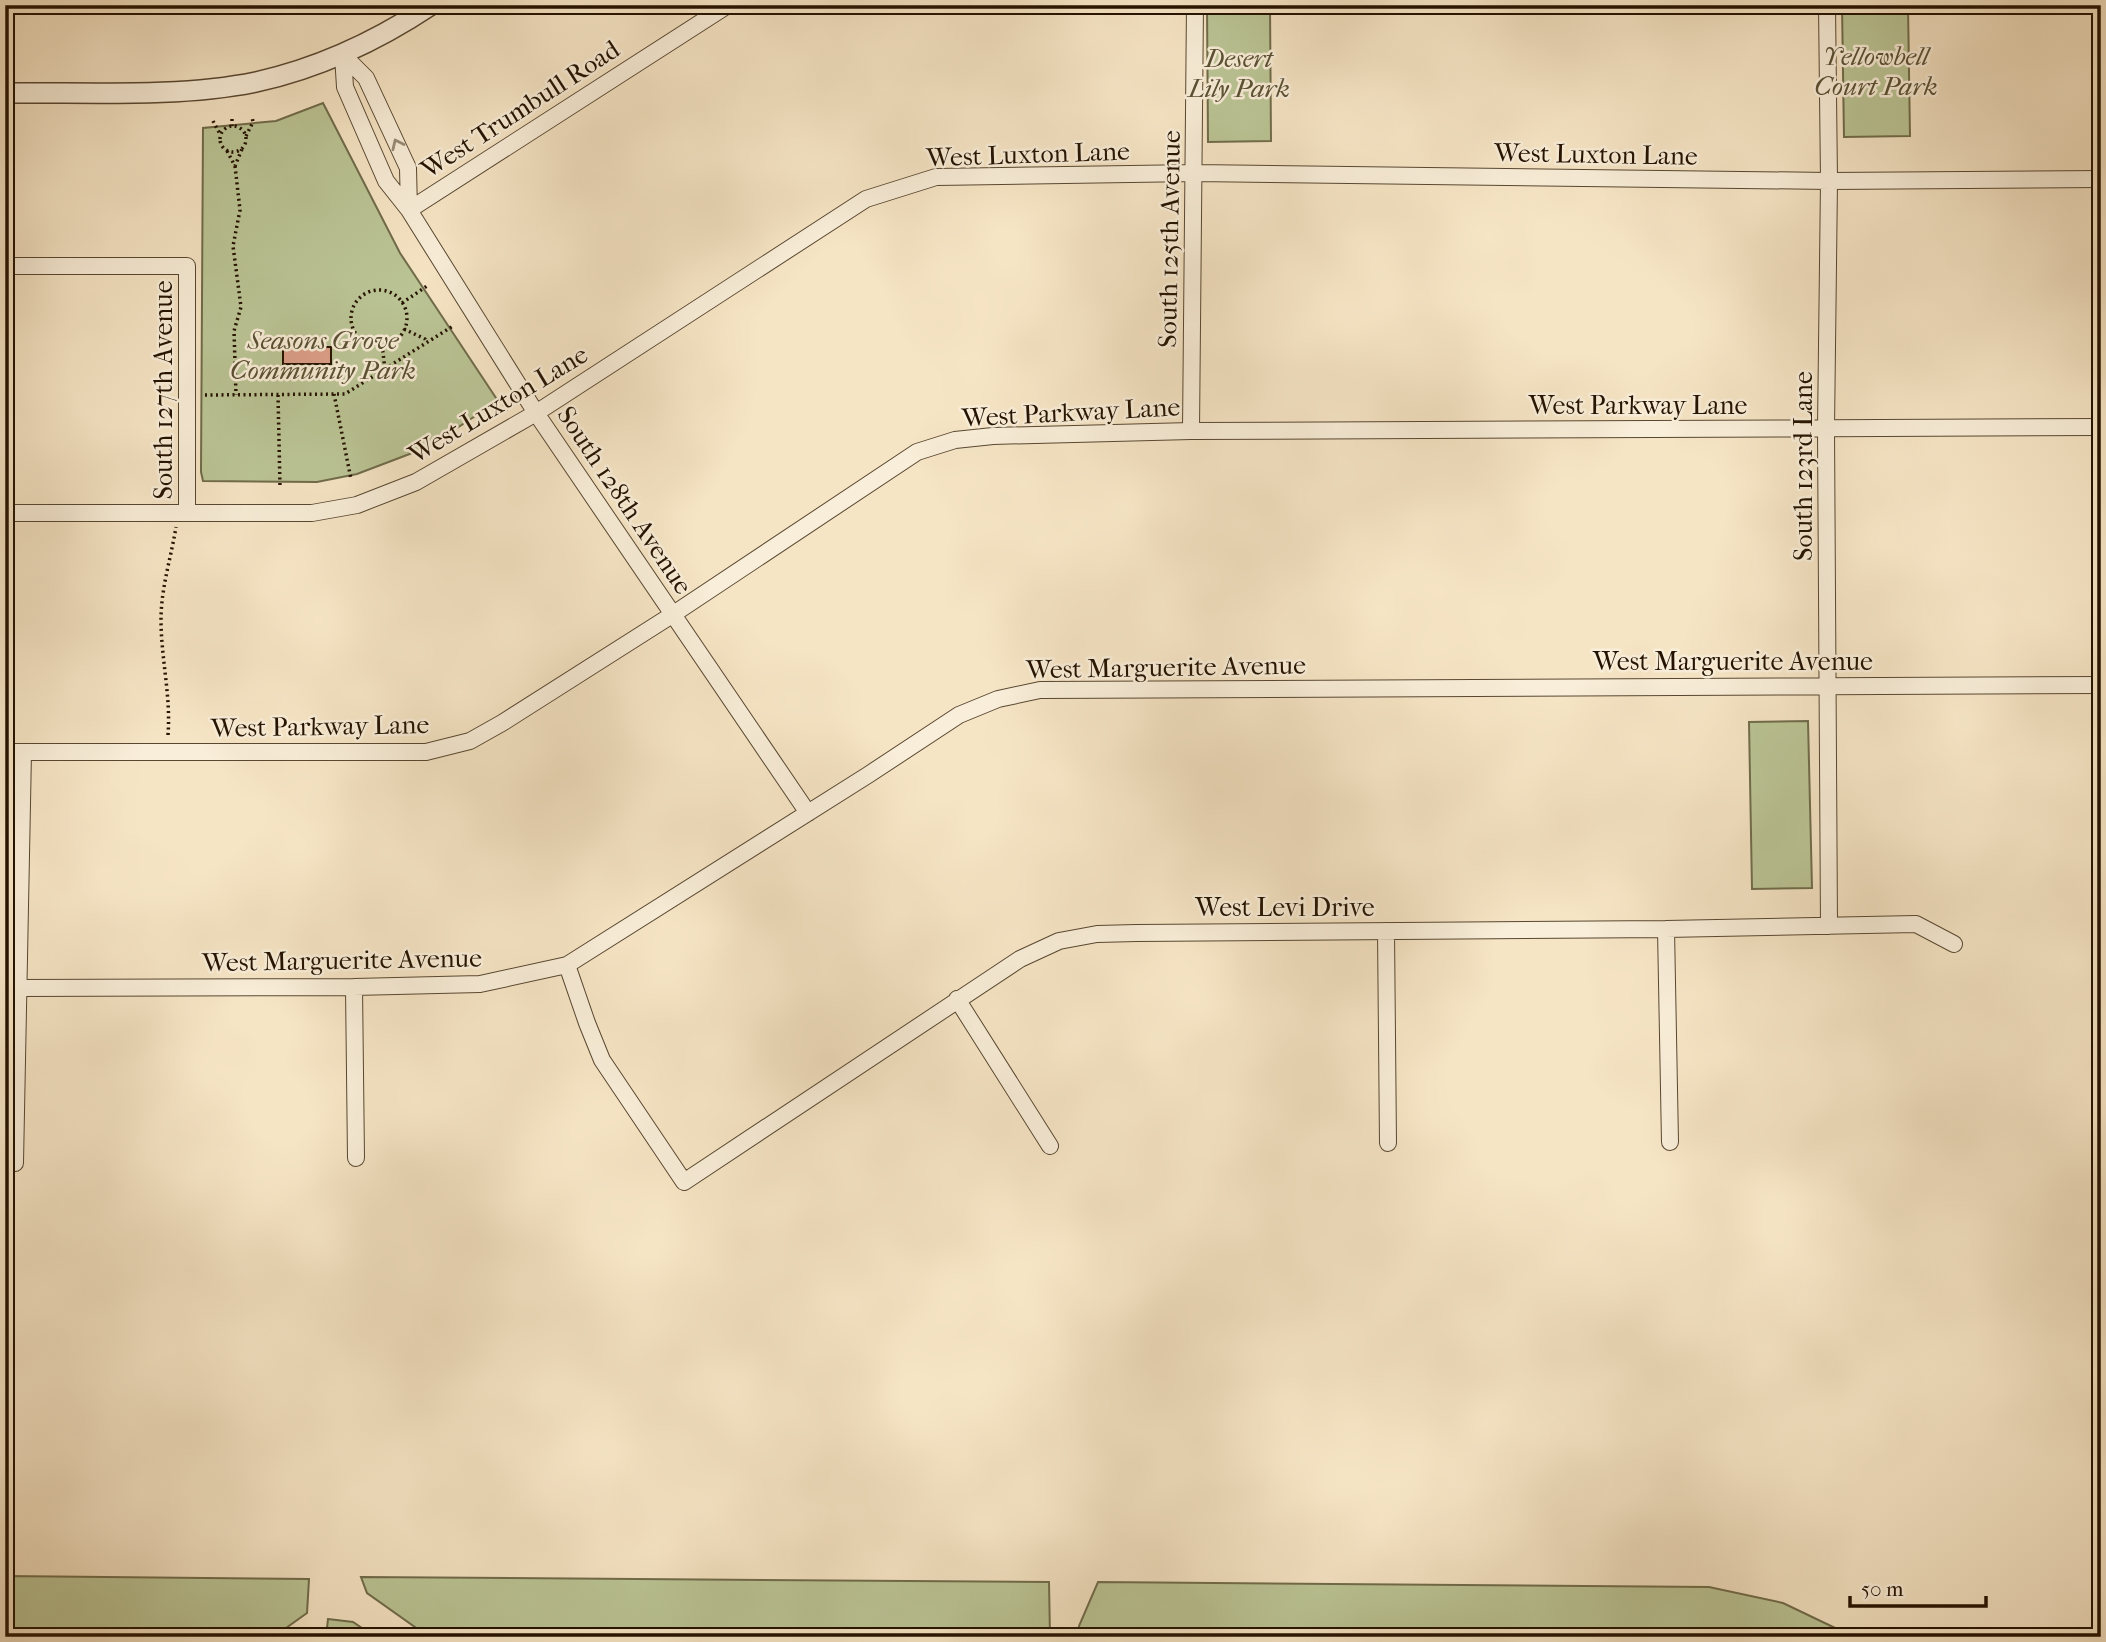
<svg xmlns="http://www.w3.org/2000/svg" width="2106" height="1642" font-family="'IM FELL French Canon',serif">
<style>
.green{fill:#bbc596;stroke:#706c4b;stroke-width:2}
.building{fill:#dea08b;stroke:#241200;stroke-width:2}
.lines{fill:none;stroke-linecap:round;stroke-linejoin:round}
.minor-casing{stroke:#584731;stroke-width:18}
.tertiary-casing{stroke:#584731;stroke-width:22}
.path{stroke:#241200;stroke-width:3.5;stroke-dasharray:2 3.5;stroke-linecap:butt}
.minor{stroke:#f9eed9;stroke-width:16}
.tertiary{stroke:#f9eed9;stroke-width:19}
.oneway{stroke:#998b77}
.labels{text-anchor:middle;stroke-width:5;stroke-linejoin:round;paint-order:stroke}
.park-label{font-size:26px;font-style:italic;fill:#595134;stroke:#f9eed9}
.street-label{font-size:26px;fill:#241200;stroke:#f9eed9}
</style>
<rect width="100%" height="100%" fill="#f6e5c5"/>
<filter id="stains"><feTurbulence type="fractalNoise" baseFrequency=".00286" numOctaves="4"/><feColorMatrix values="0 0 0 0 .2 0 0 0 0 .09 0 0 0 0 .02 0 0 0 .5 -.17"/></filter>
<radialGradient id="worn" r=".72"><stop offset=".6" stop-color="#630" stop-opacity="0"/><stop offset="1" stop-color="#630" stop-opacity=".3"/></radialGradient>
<path class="green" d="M1207,5H1270L1271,141L1208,142Z
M1842,5H1908L1910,136L1844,137Z
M323,103L400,253L498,401L428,447L357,474L317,482L203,481L201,472L203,128L276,121Z
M1808,721L1812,888L1752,889L1749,722Z
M5,1576L309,1579L307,1613L279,1633L5,1630Z
M361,1577L1049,1582L1050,1637H429L367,1593Z
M1098,1582L1709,1587L1783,1603L1854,1637H1079V1626Z
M328,1619L353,1622L375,1637H326Z"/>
<path class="building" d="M283,347H331V364H283Z"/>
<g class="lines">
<g class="minor-casing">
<path id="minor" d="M1827,5L1829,181L1826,429L1829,926
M343,55L345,87L386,181L409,210L536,413L808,813
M343,55L366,78L408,168L409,210
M409,210L728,5
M5,266H187V513
M1191,431L1195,5
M5,513H312L357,505L416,482L536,413L866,199L936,177L1195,173L1829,181L2101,179
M5,752H426L470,741L502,723L672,615L917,452L955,440L993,436L1191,431L2101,427
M1666,929L1670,1142
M1386,931L1388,1143
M567,965L587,1023L602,1060L684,1182L1020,959L1059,941L1097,934L1136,933L1666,929L1916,924L1954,944
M354,987L356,1158
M18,988L354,987L480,984L567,965L868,775L959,715L998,699L1040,690L2101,685
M957,999L1050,1146
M15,1163L23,752"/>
</g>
<g class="tertiary-casing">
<path id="tertiary" d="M5,93C85,92 178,98 256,82C319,68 377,41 431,5"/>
</g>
<path class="path" d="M232,119V126
M213,121L220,134
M220 139a13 13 0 1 1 26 0a13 13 0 1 1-26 0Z
M246,136L253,122L252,117
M227,151L235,166L242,149
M235,166L240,210L233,246L241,307L234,331L236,395
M351 318a28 28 0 1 1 56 0a28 28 0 1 1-56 0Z
M402,303L427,286
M404,329L425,339L427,342
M382,345L385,369
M334,394L351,479
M205,395L345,394L453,326
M278,395L280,487
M508,410L503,403L510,399
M168,735C171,696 161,658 161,620C161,588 171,558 176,527"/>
<use href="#minor" class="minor"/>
<use href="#tertiary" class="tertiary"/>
</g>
<defs><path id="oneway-chevron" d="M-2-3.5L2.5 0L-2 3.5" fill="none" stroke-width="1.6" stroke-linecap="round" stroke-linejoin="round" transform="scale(1.75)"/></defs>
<use class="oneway" href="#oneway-chevron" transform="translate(397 144) rotate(-115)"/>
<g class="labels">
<g class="park-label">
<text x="1876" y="65">Yellowbell<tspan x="1876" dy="30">Court Park</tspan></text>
<text x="1239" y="67">Desert<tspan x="1239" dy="30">Lily Park</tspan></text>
<text x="323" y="349">Seasons Grove<tspan x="323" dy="30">Community Park</tspan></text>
</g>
<g class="street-label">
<text transform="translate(520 109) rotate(-33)" y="9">West Trumbull Road</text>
<text transform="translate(1028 154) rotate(-2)" y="9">West Luxton Lane</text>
<text transform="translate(1596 154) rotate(1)" y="9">West Luxton Lane</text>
<text transform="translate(1169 239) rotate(-89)" y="9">South 125th Avenue</text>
<text transform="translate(163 390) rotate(-90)" y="9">South 127th Avenue</text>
<text transform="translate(498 404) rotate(-31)" y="9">West Luxton Lane</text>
<text x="1638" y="414">West Parkway Lane</text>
<text transform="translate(1071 412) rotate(-3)" y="9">West Parkway Lane</text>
<text transform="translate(1803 466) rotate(-90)" y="9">South 123rd Lane</text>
<text transform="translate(625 500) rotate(56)" y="9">South 128th Avenue</text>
<text x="1733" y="670">West Marguerite Avenue</text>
<text transform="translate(1166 667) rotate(-1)" y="9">West Marguerite Avenue</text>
<text transform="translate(320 726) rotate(-1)" y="9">West Parkway Lane</text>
<text x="1285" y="916">West Levi Drive</text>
<text transform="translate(342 960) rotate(-1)" y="9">West Marguerite Avenue</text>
</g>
</g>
<rect width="2106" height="1642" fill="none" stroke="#f6e5c5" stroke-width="28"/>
<rect x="7" y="7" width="2092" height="1628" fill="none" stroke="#241200" stroke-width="3.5"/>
<rect x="14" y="14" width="2078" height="1614" fill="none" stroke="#241200" stroke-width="2"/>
<path d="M1850 1596v10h136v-10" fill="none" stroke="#241200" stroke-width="3.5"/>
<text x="1861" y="1596" font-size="21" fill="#241200" stroke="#f9eed9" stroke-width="5" paint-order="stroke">50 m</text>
<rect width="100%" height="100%" filter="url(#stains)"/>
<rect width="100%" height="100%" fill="url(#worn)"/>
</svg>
